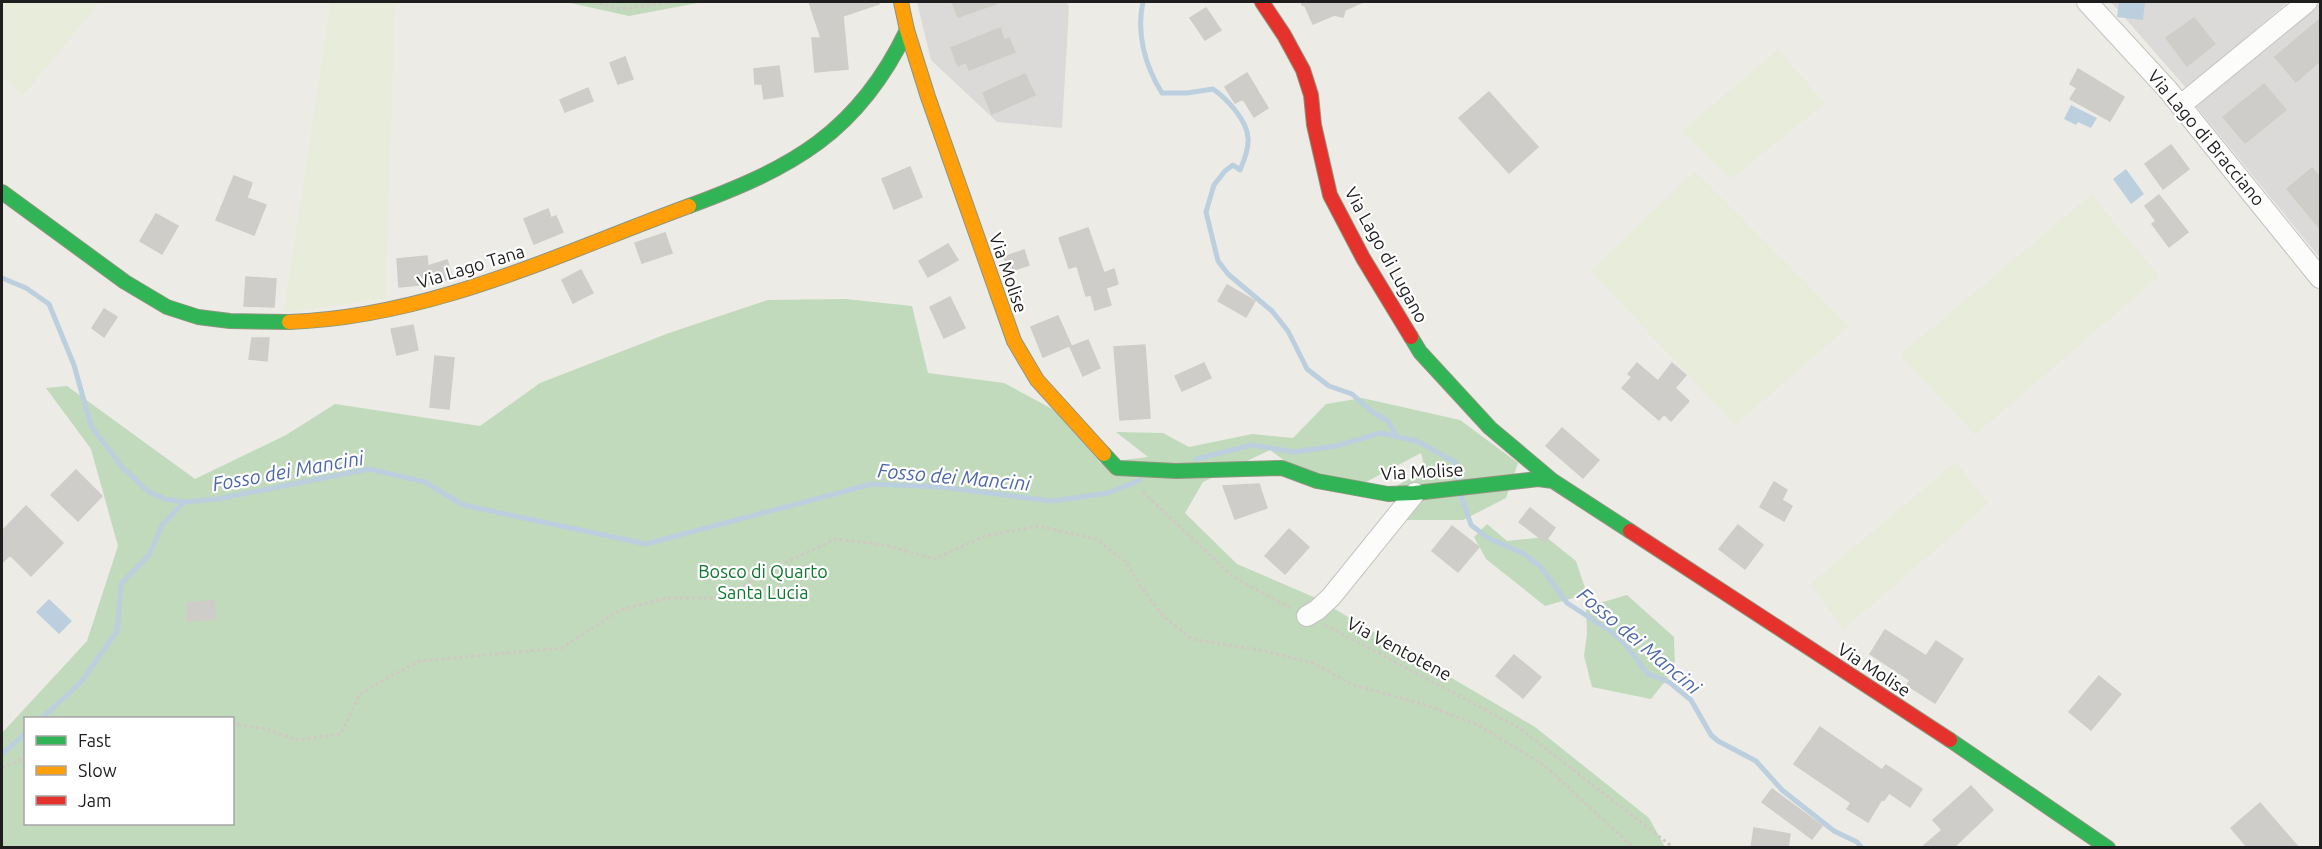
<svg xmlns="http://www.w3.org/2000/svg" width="2322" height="849" font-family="Ubuntu,sans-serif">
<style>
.residential{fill:#dbdad8}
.farmland{fill:#e8ecda}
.forest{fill:#c1dabc;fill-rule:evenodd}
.water{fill:#bbcfde}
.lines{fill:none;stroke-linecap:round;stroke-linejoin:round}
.stream{stroke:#bbcfde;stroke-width:5}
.building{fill:#cfcdc9;stroke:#cfcdc8;stroke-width:1.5}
.street-casing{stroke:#c3c3c1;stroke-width:22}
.fast-casing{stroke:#8f957f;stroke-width:16}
.slow-casing{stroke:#8f957f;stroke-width:16}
.jam-casing{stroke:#8f957f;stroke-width:16}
.path{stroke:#d1c8c4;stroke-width:3;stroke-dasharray:3 3;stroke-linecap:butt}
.street{stroke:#fcfcfb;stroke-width:20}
.fast{stroke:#30b455;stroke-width:14}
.slow{stroke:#ff9f0a;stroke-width:14}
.jam{stroke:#e5322d;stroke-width:14}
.labels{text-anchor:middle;stroke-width:4.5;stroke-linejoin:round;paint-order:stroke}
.street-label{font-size:18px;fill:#1e1e1e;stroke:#fff}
.park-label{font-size:18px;fill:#10772f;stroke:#fff}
.water-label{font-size:20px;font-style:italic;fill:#4e68a9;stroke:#fff}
</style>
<rect width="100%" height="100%" fill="#ecebe6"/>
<path class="residential" d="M917,2H1067L1069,7L1062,128L997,122L931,60Z
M2111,2H2288L2187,89Z
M2320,3V258L2195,105Z"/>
<path class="farmland" d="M2,2H100L23,95L2,75Z
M331,2H395L385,298L284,313Z
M1778,50L1825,103L1731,179L1682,131Z
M1695,171L1849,326L1735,425L1591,271Z
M2091,195L2159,276L1975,435L1900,355Z
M1956,462L1988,504L1844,629L1810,584Z"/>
<path class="forest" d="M566,2H703L629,16Z
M845,299L912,306L928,373L1004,383L1069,418L1100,463L1148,457L1116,432L1163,433L1189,447L1252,434L1293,438L1326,404L1362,398L1460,420L1518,463L1506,498L1463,520H1407L1395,487L1425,469L1421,453L1366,482L1304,475L1270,450L1203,482L1185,513L1237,564L1316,598L1535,727L1649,818L1665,847H2V733L87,641L118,546L91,449L46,388L67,386L195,479L286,435L335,404L480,426L540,383L669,333L768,300ZM26,718H232V824H26Z
M1487,524L1507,541L1546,537L1576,561L1587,594L1545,606L1486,559L1474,537Z
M1627,595L1674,637L1675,669L1651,699L1592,687L1584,656L1587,634L1586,607Z"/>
<path class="water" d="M2119,2H2145L2143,20L2117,17Z
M2071,105L2097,118L2091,128L2078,122L2076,125L2064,119Z
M2126,169L2144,194L2131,204L2113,179Z
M49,599L72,621L59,634L36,612Z"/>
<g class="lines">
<path class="stream" d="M1143,2C1136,33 1145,66 1162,93H1187L1213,89C1227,99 1247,120 1248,138C1249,149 1244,161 1240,170L1233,165L1225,171L1214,185L1206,212L1218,261L1228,274L1272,311L1288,331L1307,369L1329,386L1352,394L1371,411L1388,421L1397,437
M2,278L26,288L49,304L74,365L91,426L123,468L149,492L165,499L184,502L217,499L369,469L425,482L463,505L646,544L872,484L942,487L1052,501L1108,493L1140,480
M1196,459L1252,445L1294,452L1336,446L1380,433L1417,441L1455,462L1458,480
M1461,495L1471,525L1488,538L1522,553L1540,566L1567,603L1612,632L1625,644L1648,674L1669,682L1691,700L1711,735L1718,741L1756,761L1782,790L1834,831L1857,842L1862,848
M42,718L81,682L117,631L121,584L149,555L162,525L184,502
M2,754L26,733"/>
</g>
<path class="building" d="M809,2H879V4L843,16L848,69L815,72L812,38H821Z
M952,2H996V4L958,17Z
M1302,2H1363L1345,10L1343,17L1334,15L1313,24L1305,6L1302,5Z
M1206,8L1221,30L1205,40L1190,18Z
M2194,18L2215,44L2187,66L2166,38Z
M2320,19V61L2296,82L2275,57Z
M1000,28L1004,40L1009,38L1015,52L969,70L966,62L958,66L951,48Z
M625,57L633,79L618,84L610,63Z
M779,66L783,96L764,99L762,84H755L754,69Z
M2078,69L2124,97L2110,121L2070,99L2077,88L2070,84Z
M1247,73L1268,108L1254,117L1243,99L1235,103L1225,87Z
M1025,74L1035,95L992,114L983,93Z
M2264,84L2286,110L2245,143L2223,117Z
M588,88L593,101L565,112L560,100Z
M1489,92L1538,147L1509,173L1459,118Z
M2171,145L2189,169L2163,189L2145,164Z
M910,167L922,197L894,209L882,179Z
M2312,168L2320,177V229L2287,189Z
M234,176L252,183L247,198L266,205L254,235L216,220Z
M2159,195L2188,232L2169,247L2152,224L2156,221L2145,206Z
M548,209L551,218L556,216L563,232L534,244L524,219Z
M156,214L178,226L162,254L140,241Z
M1088,228L1104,273L1114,269L1118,284L1106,288L1111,305L1095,310L1091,295L1086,296L1077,266L1069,268L1059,238Z
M665,233L672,253L642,263L635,243Z
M948,244L958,260L928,277L919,261Z
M1024,250L1029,265L1009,272L1004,257Z
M427,256L428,266L447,260L453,278L431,284L399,287L397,259Z
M581,270L593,293L573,303L562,280Z
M246,277L276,279L274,307L244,306Z
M1227,285L1255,301L1246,317L1218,301Z
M950,297L965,328L944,338L930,307Z
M104,309L117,317L104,337L92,328Z
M1058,316L1071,345L1043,357L1031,327Z
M413,325L418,350L397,355L391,329Z
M252,338H269L267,361L249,359Z
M1088,340L1100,368L1083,376L1070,347Z
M1145,345L1150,418L1120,420L1114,347Z
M435,356L454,358L449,409L430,407Z
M1204,363L1211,378L1182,391L1175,376Z
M1637,363L1658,381L1672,363L1686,375L1675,388L1689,401L1671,421L1664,414L1659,420L1622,388L1632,377L1628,374Z
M1562,428L1599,460L1583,478L1546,446Z
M76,470L102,496L78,521L51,495Z
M1774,482L1787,490L1782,500L1792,506L1784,521L1760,507Z
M1259,484L1267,508L1235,519L1223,486Z
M26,506L63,543L31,576L10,555L2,563V531Z
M1530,508L1555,528L1545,542L1519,522Z
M1738,525L1763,545L1745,569L1719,549Z
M1452,526L1479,547L1458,572L1432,551Z
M1289,529L1309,547L1285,574L1265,556Z
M214,601L215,619L187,621L186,603Z
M1885,630L1926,656L1936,641L1963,659L1935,703L1907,685L1910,680L1870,654Z
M1514,655L1541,677L1523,698L1496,676Z
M2099,676L2121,694L2091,730L2069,712Z
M1820,727L1882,770L1886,765L1922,789L1910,807L1889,793L1884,800L1882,799L1868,822L1847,809L1851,803L1794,764Z
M1971,786L1993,810L1953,848H1921L1942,830L1933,820Z
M1772,789L1822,826L1812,839L1762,802Z
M2260,803L2299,848H2248L2231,828Z
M1754,828L1790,834L1788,848H1751Z"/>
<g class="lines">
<g class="street-casing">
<path id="street" d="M2087,2L2168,90L2320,278
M2181,105L2307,2
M1307,616L1317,610L1331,597L1415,493"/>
</g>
<g class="fast-casing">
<path id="fast" d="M2,192L125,282L167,307L198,317L230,321L289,322
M689,206C792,168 858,133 907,30
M1411,337L1420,352L1490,428L1553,481
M1104,454L1117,468L1176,471L1282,468L1317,481L1388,494L1415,493L1538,479L1553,481L1630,531
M1950,740L2108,848"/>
</g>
<g class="slow-casing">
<path id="slow" d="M901,2L907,30L928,97L1014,341L1037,380L1104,454
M289,322C431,317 558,254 689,206"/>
</g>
<g class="jam-casing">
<path id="jam" d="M1262,2L1284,35L1303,70L1311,95L1314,125L1330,195L1363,258L1411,337
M1630,531L1950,740"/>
</g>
<path class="path" d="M594,2L620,9L672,2
M1143,492L1232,576L1292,609
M1325,625L1518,727L1674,848
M184,718H196
M232,724L266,729L297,740L341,734L359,695L387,678L420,661L562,648L620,610L667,598H721L782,564L836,539L885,545L935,559L985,536L1038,526L1096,539L1127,563L1141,587L1164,617L1192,639L1265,651L1313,663L1353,685L1423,704L1478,725L1544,765L1634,848
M2,768L26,757"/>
<use href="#street" class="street"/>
<use href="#fast" class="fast"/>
<use href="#slow" class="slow"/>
<use href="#jam" class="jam"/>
</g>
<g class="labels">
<g class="street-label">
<text transform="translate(2206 138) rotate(50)" y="6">Via Lago di Bracciano</text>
<text transform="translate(1386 255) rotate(61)" y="6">Via Lago di Lugano</text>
<text transform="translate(471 267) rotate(-17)" y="6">Via Lago Tana</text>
<text transform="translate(1008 273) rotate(71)" y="6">Via Molise</text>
<text transform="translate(1422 472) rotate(-3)" y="6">Via Molise</text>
<text transform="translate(1399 649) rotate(28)" y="6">Via Ventotene</text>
<text transform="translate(1874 670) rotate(33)" y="6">Via Molise</text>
</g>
<g class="park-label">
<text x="763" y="578">Bosco di Quarto<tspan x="763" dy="21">Santa Lucia</tspan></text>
</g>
<g class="water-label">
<text transform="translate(288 471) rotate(-10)" y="7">Fosso dei Mancini</text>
<text transform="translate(954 477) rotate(5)" y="7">Fosso dei Mancini</text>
<text transform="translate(1639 641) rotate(40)" y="7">Fosso dei Mancini</text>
</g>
</g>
<rect width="2322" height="849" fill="none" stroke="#1e1e1e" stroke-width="6"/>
<rect x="24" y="717" width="210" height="108" fill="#ffffff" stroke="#a5a5a5" stroke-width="1.5"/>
<rect x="36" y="736" width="30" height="9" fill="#30b455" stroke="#a5a5a5" stroke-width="1.5"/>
<text x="78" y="747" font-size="18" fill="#1e1e1e">Fast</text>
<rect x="36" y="766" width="30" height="9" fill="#ff9f0a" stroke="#a5a5a5" stroke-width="1.5"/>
<text x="78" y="777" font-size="18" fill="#1e1e1e">Slow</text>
<rect x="36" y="796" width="30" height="9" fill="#e5322d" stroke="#a5a5a5" stroke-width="1.5"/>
<text x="78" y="807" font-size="18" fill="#1e1e1e">Jam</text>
</svg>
